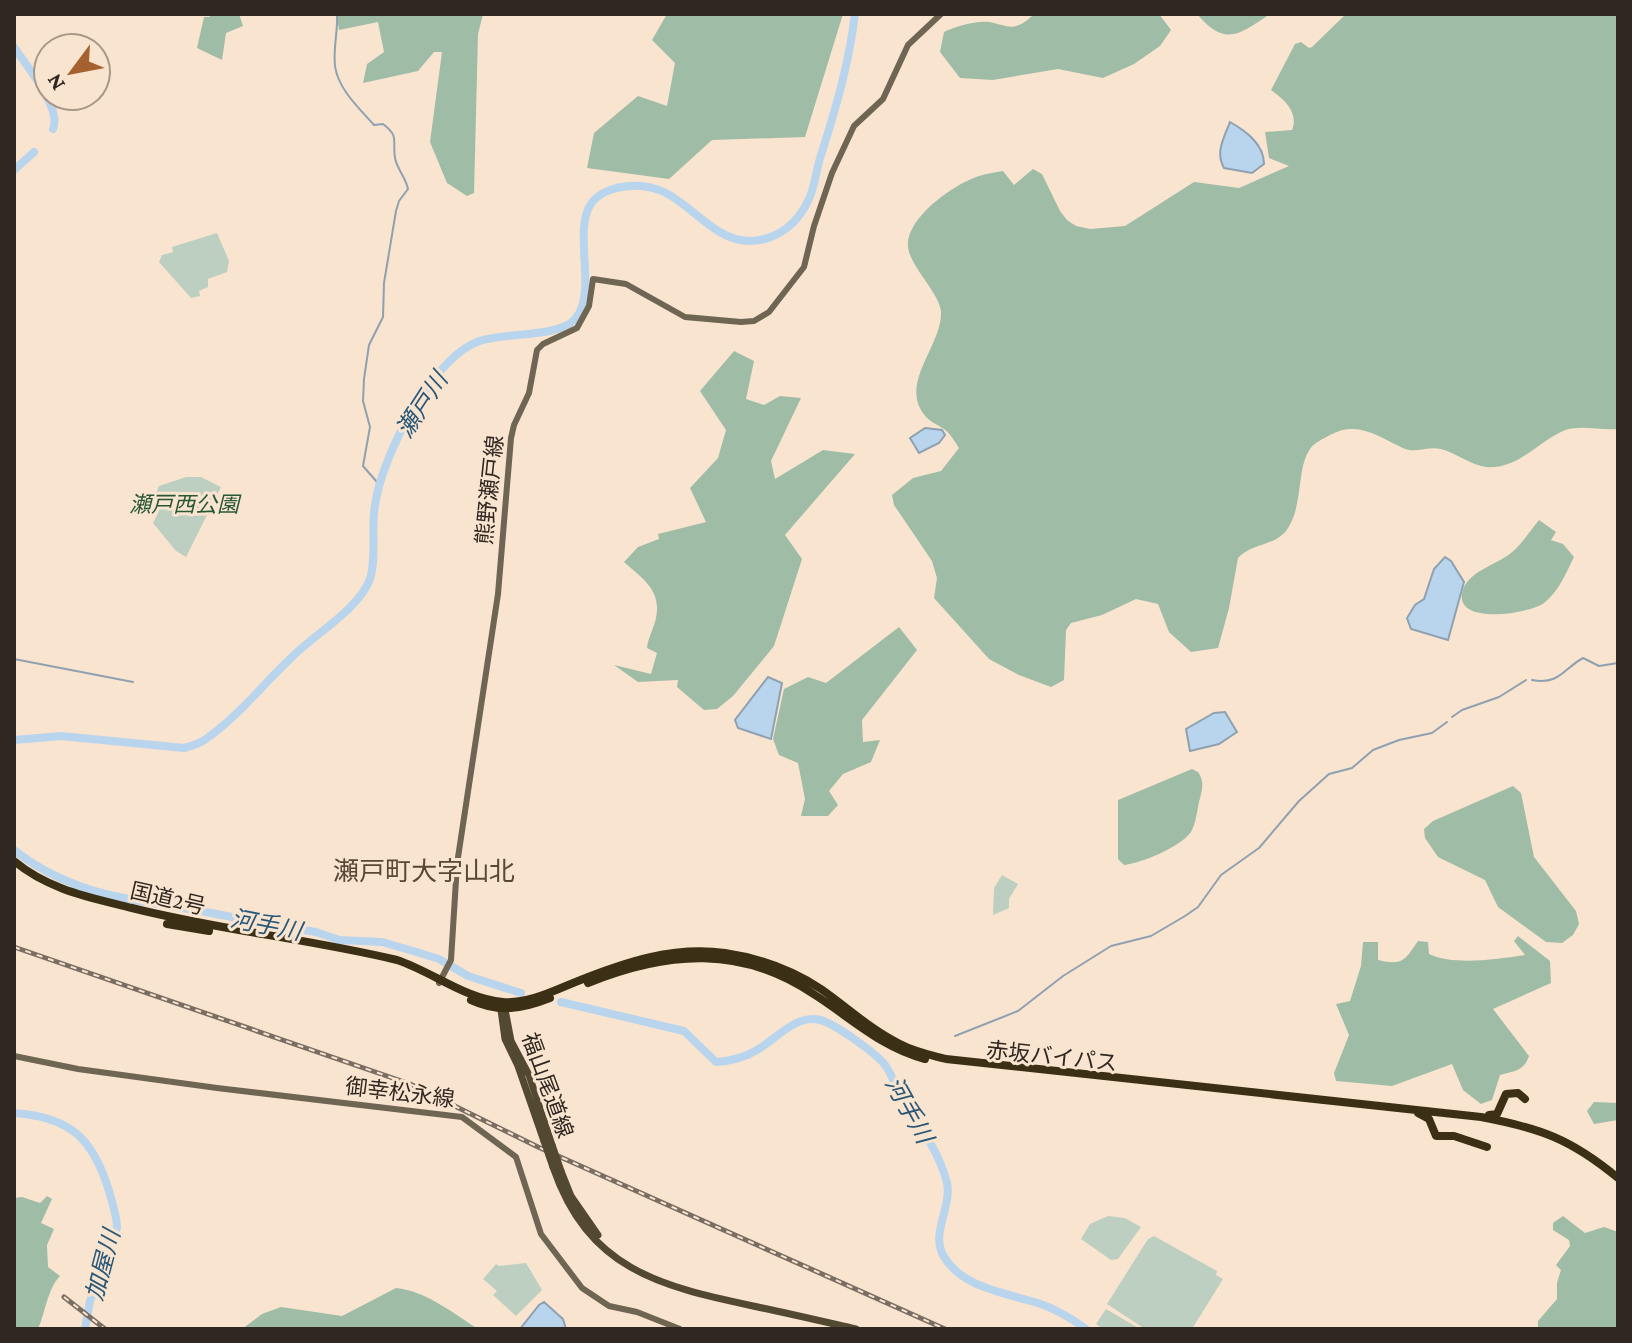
<svg xmlns="http://www.w3.org/2000/svg" width="1632" height="1343" font-family="'Crimson Pro','Noto Sans JP',serif">
<style>
.green{fill:#bdcfc1}
.forest{fill:#9fbca6}
.water{fill:#b8d5ed;stroke:#8fa1b0;stroke-width:2}
.lines{fill:none;stroke-linecap:round;stroke-linejoin:round}
.stream{stroke:#8fa1b0;stroke-width:2}
.river{stroke:#b8d5ed;stroke-width:8}
.secondary{stroke:#6e6553;stroke-width:6}
.primary{stroke:#534831;stroke-width:7}
.highway{stroke:#3b3015;stroke-width:8}
.rail-casing{stroke:#7a6d61;stroke-width:5}
.rail{stroke:#f9e4d0;stroke-width:2;stroke-dasharray:6;stroke-linecap:butt}
.primary-bridge{stroke:#534831;stroke-width:7}
.labels{text-anchor:middle;stroke-width:6;stroke-linejoin:round;paint-order:stroke}
.street-label{font-size:22px;fill:#2f2720;stroke:#f9e4d0}
.park-label{font-size:22px;font-style:italic;fill:#285736;stroke:#f9e4d0}
.water-label{font-size:24px;font-style:italic;fill:#285778;stroke:#f9e4d0}
.quarter-label{font-size:26px;fill:#5a4837;stroke:#f9e4d0}
</style>
<rect width="100%" height="100%" fill="#f9e4d0"/>
<path class="green" d="M217,233L229,261L227,272L208,279V287L199,291L200,296L191,298L159,262L162,255L173,252L172,247Z
M186,477H201L221,487L186,557L176,551L153,523L159,511L152,502L159,486Z
M1002,875L1018,884L1009,899V908L993,915L994,888Z
M1108,1216L1125,1218L1141,1227L1118,1259L1111,1260L1081,1239L1090,1224Z
M1154,1236L1217,1271L1216,1275L1223,1279L1192,1329H1145L1107,1304L1148,1239Z
M526,1263L542,1290L516,1316L493,1295L497,1291L483,1279L496,1264L499,1266Z
M1106,1309L1140,1329H1103L1096,1324Z"/>
<path class="forest" d="M210,14H239L243,26L226,33L222,60L197,48L204,17H210Z
M336,14H483L478,34L474,193L467,196L447,183L430,142L442,52H434L418,71L363,83L367,64L384,52L378,22L339,30Z
M667,14H843L805,137L712,140L669,179L587,168L594,133L638,96L667,106L675,63L652,40Z
M1035,14H1159L1171,30L1160,46L1134,64L1103,78L1058,69L993,80L960,78L940,52L944,32C958,26 979,19 994,23C1003,25 1010,29 1019,25C1025,23 1030,17 1035,14Z
M1197,14H1270C1239,35 1225,47 1197,14Z
M1346,14H1618V429C1602,431 1578,424 1563,431C1538,442 1517,470 1486,467C1471,465 1456,453 1441,449C1428,446 1417,453 1405,449C1378,437 1359,420 1330,435C1323,439 1315,442 1310,449C1296,469 1304,507 1286,531C1274,546 1250,544 1238,558L1229,608L1218,648L1191,652L1169,632L1158,604L1136,599L1102,615L1071,623L1066,630L1064,680L1051,687L1019,675L989,659L934,598L937,578L932,561L894,505L892,495L913,478L941,471L959,448C955,442 950,433 944,429C935,423 927,421 921,410C903,379 943,343 941,311C939,294 915,271 909,252C900,221 954,184 979,176C986,174 995,172 1003,171L1014,185L1033,169L1042,174L1060,211L1067,220L1076,226L1090,229L1125,226L1194,182L1239,188L1289,166L1269,158L1265,132L1292,130C1299,113 1285,100 1271,90L1295,44L1301,42L1309,48L1312,47Z
M734,351L754,361L746,399L764,405L780,396L801,398L771,461L775,479L823,450L855,454L785,535L802,559L774,646L733,696L717,709L704,710L677,687L678,680L638,682L614,665L651,674L657,653L647,648C648,638 654,628 656,618C662,590 642,578 624,562L638,547L659,539L658,534L706,522L690,488L718,458L726,430L700,391Z
M1539,520L1556,532L1551,540L1563,544L1574,557C1566,573 1559,591 1544,603C1530,614 1451,626 1463,590C1469,571 1496,565 1511,553C1522,544 1530,531 1539,520Z
M899,627L917,650L862,720L863,742L880,740L871,762L843,774L829,791L838,805L828,816H801L805,799L798,763L779,755L773,739L784,689L808,677L826,683Z
M1192,769L1198,772C1205,782 1202,790 1199,802C1197,811 1196,823 1191,832C1180,847 1142,863 1124,865L1118,859V800Z
M1513,786L1521,793L1534,857L1576,911L1579,924L1573,935L1562,943L1546,942L1498,907L1485,880L1438,857L1425,838L1424,829L1433,821Z
M1518,936L1550,961L1551,983L1493,1009L1529,1056C1524,1071 1515,1071 1500,1075L1492,1100L1481,1104L1463,1090L1452,1064L1392,1086L1336,1081L1334,1073L1349,1035L1336,1004L1350,1001L1361,966L1363,942H1378V960C1403,966 1405,960 1418,941L1428,942L1429,954C1454,966 1497,959 1525,955L1514,941Z
M1594,1102L1618,1103V1120L1594,1124L1587,1111Z
M47,1196L52,1199L41,1223L54,1229L47,1245L48,1267L60,1276C47,1290 46,1311 38,1329H14V1198L22,1197L40,1203Z
M1563,1216L1585,1233L1604,1227L1618,1232V1329H1538V1321L1557,1299V1283L1561,1270L1556,1265L1570,1246L1569,1240L1553,1230V1223Z
M396,1288C426,1291 453,1313 478,1329H242L262,1314L281,1307L342,1316Z"/>
<path class="water" d="M1230,122C1246,131 1264,144 1264,164L1252,173L1224,168C1215,152 1224,138 1230,122Z
M925,428L942,430L945,435L939,443L919,453L910,438Z
M1445,557L1451,561L1464,582L1448,640L1411,629L1407,618L1415,605L1424,599L1434,569Z
M768,677L782,683L771,739L738,728L735,720Z
M1225,712L1237,732L1219,744L1190,751L1186,729L1214,713Z
M544,1302L563,1319L566,1329H520L539,1305Z"/>
<g class="lines">
<path class="stream" d="M337,14C338,31 333,49 335,66C338,89 359,108 374,125L383,124C400,137 392,140 395,158C397,169 406,178 408,189L399,201L396,211L384,283L383,317L369,345L364,379L363,401L370,427L363,466L377,482L382,481
M14,659L133,682
M1532,680C1560,685 1563,669 1583,658L1599,666L1618,663
M1452,717L1462,710L1499,697L1526,680
M955,1036L1018,1011L1063,976L1111,946L1151,936L1185,916L1198,907L1221,875L1259,848L1299,801L1329,774L1352,768L1373,750L1399,740L1432,733L1447,722"/>
<path class="river" d="M14,47C27,67 62,108 53,129
M14,170L34,152
M14,740L61,736L184,748C192,746 199,744 206,739C239,716 264,683 293,656C315,634 359,609 370,579C376,560 372,534 374,513C377,477 403,420 425,391C438,373 456,350 477,342C502,332 559,338 575,319C600,292 568,222 596,198C605,190 618,187 629,186C669,182 688,212 718,231C753,253 791,236 808,201C815,188 816,169 821,155C836,108 849,63 855,14
M14,850C74,897 133,899 206,912C242,919 279,926 316,932L339,940L382,942L413,951L439,959L468,976L521,993
M561,1002L684,1031L716,1062C731,1061 744,1058 757,1050C776,1039 796,1014 820,1020C834,1023 877,1054 885,1065C891,1073 894,1083 899,1092C916,1121 939,1150 947,1183C952,1206 931,1233 943,1255C961,1288 1006,1293 1038,1303C1056,1309 1071,1318 1086,1329
M14,1113C70,1117 93,1138 109,1191C112,1203 117,1215 117,1228L90,1301L85,1329"/>
<path class="secondary" d="M439,983L451,960L457,864L498,594L511,438L514,425L529,393L537,350L543,344L577,328L589,306L593,279L626,284L685,317L741,322L754,321L769,312L804,267L814,226L832,173L854,126L883,99L908,45L941,14
M14,1056L78,1069L217,1088L462,1117L516,1157L541,1234L582,1288L609,1306L637,1312L680,1329"/>
<path class="primary" d="M503,1004L501,1010L505,1039L518,1066L544,1141
M504,1004L511,1041L529,1075L552,1145
M553,1167C588,1269 659,1286 753,1306C787,1313 821,1321 856,1329
M561,1171L571,1196L598,1235"/>
<path class="highway" d="M14,861C49,890 89,897 132,908C219,930 309,939 397,960C433,972 465,999 503,1002C529,1004 555,990 578,981C626,962 673,946 725,953C759,958 792,970 821,989C847,1007 871,1030 900,1044C915,1052 931,1055 946,1059L1481,1117C1540,1128 1571,1139 1618,1178
M167,924L209,931
M588,983C667,951 742,945 815,995C851,1018 882,1048 925,1059
M471,1000C499,1013 522,1009 550,998
M1418,1113L1429,1119L1436,1136H1454L1487,1147
M1489,1115L1497,1114L1506,1094L1518,1093L1525,1099"/>
<g class="rail-casing">
<path id="rail" d="M14,947L410,1084L538,1147L945,1329
M64,1297L105,1329"/>
</g>
<use href="#rail" class="rail"/>
<path class="primary-bridge" d="M544,1141L553,1167
M552,1145L561,1171"/>
</g>
<g class="labels">
<g class="street-label">
<text transform="translate(489 490) rotate(-84)" y="8">熊野瀬戸線</text>
<text transform="translate(168 898) rotate(13)" y="8">国道2号</text>
<text transform="translate(1052 1056) rotate(6)" y="8">赤坂バイパス</text>
<text transform="translate(548 1085) rotate(70)" y="8">福山尾道線</text>
<text transform="translate(400 1092) rotate(7)" y="8">御幸松永線</text>
</g>
<g class="park-label">
<text x="184" y="512">瀬戸西公園</text>
</g>
<g class="water-label">
<text transform="translate(422 405) rotate(-57)" y="8">瀬戸川</text>
<text transform="translate(266 925) rotate(11)" y="8">河手川</text>
<text transform="translate(909 1110) rotate(61)" y="8">河手川</text>
<text transform="translate(103 1265) rotate(-75)" y="8">加屋川</text>
</g>
<g class="quarter-label">
<text x="424" y="880">瀬戸町大字山北</text>
</g>
</g>
<rect width="1632" height="1343" fill="none" stroke="#2f2720" stroke-width="32"/>
<g transform="translate(72 72) rotate(238)"><circle r="38" fill="#f9e4d0" stroke="#a8988a" stroke-width="2"/>
<path d="M0-6L14 30L0 20L-14 30Z" fill="#a56130"/>
<text y="-12" font-size="22" font-weight="bold" text-anchor="middle" fill="#2f2720">N</text>
</g>
</svg>
